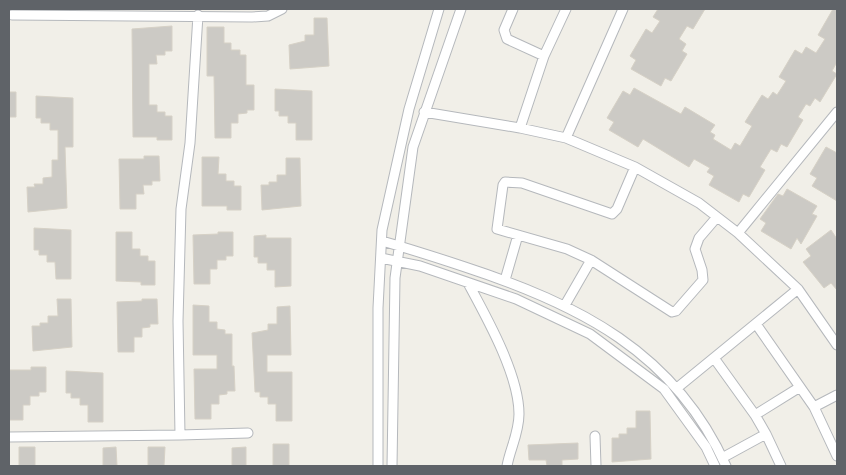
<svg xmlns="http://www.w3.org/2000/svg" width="846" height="475" font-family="Jost,sans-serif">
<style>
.building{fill:#cccac5;stroke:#d6d1c6}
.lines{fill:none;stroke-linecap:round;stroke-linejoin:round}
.minor-casing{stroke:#b5b8bc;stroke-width:11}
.minor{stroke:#fff;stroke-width:9}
</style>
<rect width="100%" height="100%" fill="#f1efe8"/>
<path class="building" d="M658,9H705L693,29L687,26L679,39L686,44L682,51L687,54L671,81L665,78L661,86L631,69L636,60L630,56L646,29L652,33L660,21L653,17Z
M833,9H837V62L832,71L837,74L820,102L815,98L810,106L806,104L798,117L803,120L787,147L781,144L777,152L771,149L760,167L765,170L749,197L743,194L739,202L709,185L714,176L707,172L710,168L694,159L689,167L643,139L638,147L609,130L614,122L607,118L623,91L630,95L634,88L681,114L685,107L715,125L710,132L715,135L713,139L731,150L735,143L740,146L752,126L745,122L762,95L768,99L773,92L777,95L786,81L779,77L795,50L802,54L806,47L816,53L825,39L818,35Z
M314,18H327L329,66L290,69L289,45L305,41V35H314Z
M172,26V51H165V55H156L157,64H149V105H157V112H165V116H172V140H157V137H133L132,29Z
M207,27H224V43H231V50H240V55H246V85H254V110H247V113L238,114V123H231V138H215L214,76H207Z
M275,89L312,91V140H296V123H288V116H279V111H275Z
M9,92H16V117H9Z
M36,96L73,98V147H65L67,208L28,212L27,187H35L34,184H43V178L52,177V160H58V130H50V123H41V118H36Z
M826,147L837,153V201L812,186L817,178L810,174Z
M144,156H159L160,181H152V185H143L144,194H136V209H120L119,159H144Z
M202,157H219L218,174H226V181H234V186H241V210H227V206H202Z
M286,158H300L301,206L262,210L261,185H269V182H277V175H286Z
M787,189L817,206L812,214L817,216L801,244L797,238L791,249L761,231L766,223L760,219L778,194L783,196Z
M34,228L71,230V279H56L55,262H47V255H39V250H34Z
M831,230L837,239V290L831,283L824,288L803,262L811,256L806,249Z
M116,232H132V249H140V256H148V261H155V285H141V282L116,281Z
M218,232H233V256H226V260H217V269H210V284H194L193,235L218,234Z
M266,235V238H291V286L275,287V270H267V263H258V257H254V236Z
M57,299H71L72,347L33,351L32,326H40V323H48V316H58Z
M142,299H157L158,324H150V327L142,328V337H134V352H118L117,302L142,301Z
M193,305L209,306V322H217V329L225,330V334H232V366H234L235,391H227V394L219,395V404H211V419H195L194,369H217V355H193Z
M290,306L291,355H267V372H292V421H276V404H268V397H260V392H255L252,333L268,330V324H277V307Z
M31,367H46V392H39V396H30V405H23V420H9V370H31Z
M66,371L103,373V422H88V405H80V398H71V393H66Z
M636,411H650L651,459L612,462V438H619V434H627V428H636Z
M578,443V459L562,460V466H547L546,460H529L528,445Z
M273,444H289V466H273Z
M19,447H35V466H19Z
M116,447L117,466H103V448Z
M148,447H165L164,466H148Z
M246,447V466H232V448Z"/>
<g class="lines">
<g class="minor-casing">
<path id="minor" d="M513,9L504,30L507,39L544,56
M12,15L252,17L268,16L282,9
M424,112L520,128L566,138L635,167L699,203L738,233L798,289L837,345
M520,128L544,56L566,9
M566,138L623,9
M635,167L617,209L612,214L522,183L505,182L503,185L497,229L567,249L591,260L672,312L676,311L703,280L702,270L695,249L699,238L717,217
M738,233L837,112
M382,241C410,249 438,258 465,267C578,304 675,352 726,466
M381,258L420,266L516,299L590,334L664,389L706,447L715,466
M505,280L518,235
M468,283C487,318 519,375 519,414C519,433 510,449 507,466
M565,305L591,260
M756,324L814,407L837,395
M714,358L755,415L766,434L722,458
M677,388L798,289
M814,407L837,456
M755,415L800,387
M766,434L781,466
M180,435L248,433
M595,436L596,466
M9,437L180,435L178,321L181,209L190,143L198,15
M378,466V308L382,230L409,109L439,9
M392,466L395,278L413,147L461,9"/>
</g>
<use href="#minor" class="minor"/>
</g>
<rect width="846" height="475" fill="none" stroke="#5f6368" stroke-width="20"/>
</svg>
